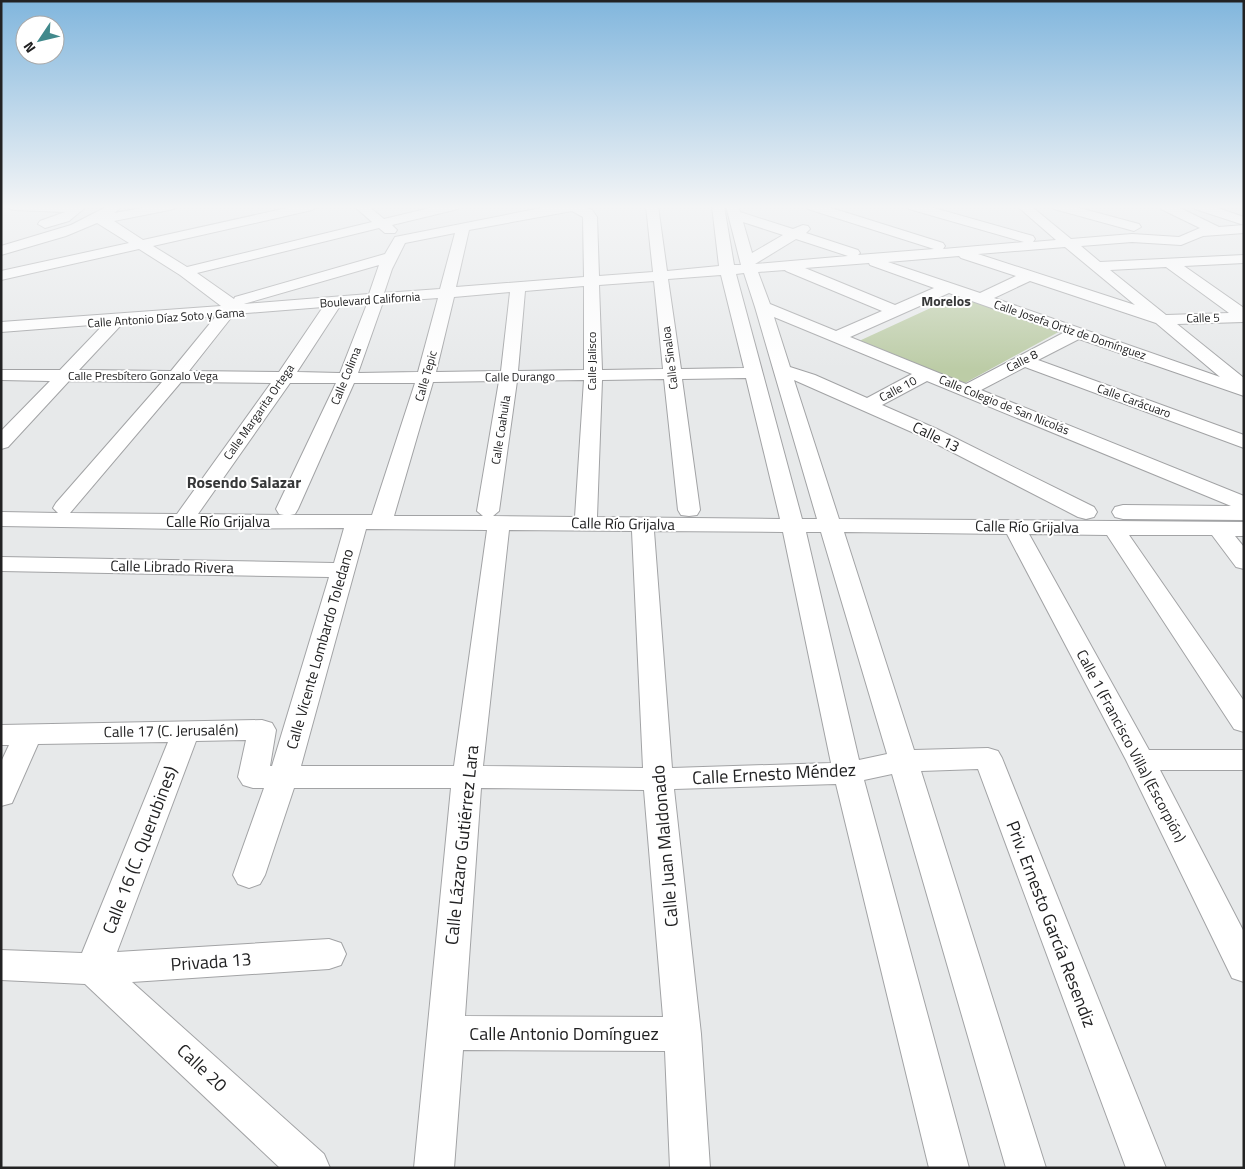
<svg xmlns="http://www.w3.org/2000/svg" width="1245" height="1169" font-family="'Titillium Web',sans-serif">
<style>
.green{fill:#bccca6}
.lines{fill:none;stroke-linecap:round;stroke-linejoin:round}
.minor-casing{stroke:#a2a3a5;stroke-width:2}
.minor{fill:#fff;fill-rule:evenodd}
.labels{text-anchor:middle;stroke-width:4;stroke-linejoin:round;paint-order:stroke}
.far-street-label{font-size:12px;fill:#222223;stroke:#fff}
.far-neighbourhood-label{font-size:14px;font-weight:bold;fill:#363738;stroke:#fff}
.street-label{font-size:15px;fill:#222223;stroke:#fff}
.neighbourhood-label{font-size:16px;font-weight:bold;fill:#363738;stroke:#fff}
.near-street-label{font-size:18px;fill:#222223;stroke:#fff}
</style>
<rect width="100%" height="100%" fill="#e7e9ea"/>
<path class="green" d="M961,294L1064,329L965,383L859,341Z"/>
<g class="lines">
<g class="minor-casing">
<path id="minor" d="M9,206H87L69,221L45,228L38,224L40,221L65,212L15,210L10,209Z
M108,206H123L114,213L152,206H175L174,209L114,221L143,240L296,206H318L312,210L153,246L187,267L372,222L354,206H368L384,219L438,206H459L458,209L392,225L397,230L395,233H385L379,228L197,273L234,299L235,297L385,254L395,237L551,206H588L587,208L592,210L597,217L599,276L653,272L646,206H658L667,271L719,266L712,206H724L734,265H741L726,206H738L740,212L793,229L803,225L808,226L810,229L806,233L858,250L860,253L858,255L934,249L808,209L807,206H825L943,243L945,246L943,249L1024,242L909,209L908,206H927L1033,236L1035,239L1033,242L1056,240L1017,206H1031L1071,239L1132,234L1179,237L1200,228L1161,209L1160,206H1176L1219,227L1244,225V233L1203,236L1181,245L1132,242L1081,246L1100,262L1244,255V263L1184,266L1244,308V322L1177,324L1244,378V396L1079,339L1038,360L1244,435V448L1025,367L981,390L1244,496V520L1123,519L1115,517L1112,512L1115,507L1123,505L1231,506L927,381L882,405L937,429L1094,507L1097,512L1094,517L1086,519L1078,517L923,437L794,380L839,519L1244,522V536H1235L1244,547V569L1236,567L1212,535H1129L1244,701V732L1234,729L1107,535L1029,534L1149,750H1244V770H1160L1244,932V982L1232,978L1126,760L1007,534L844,532L914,750L988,748L998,751L1002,758L1166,1168H1126L978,769L921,771L1046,1168H1006L892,774L864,780L969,1168H929L836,784L674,789L701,1034L710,1168H670L665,1051L463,1050L454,1168H414L451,788H294L265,875L260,884L249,888L238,884L233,875L264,788H253L243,785L238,777L246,740L196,741L117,952L329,939L341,943L346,954L341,965L329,969L132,982L324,1154L330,1168H280L85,984L1,980V950L82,953L168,742L38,744L12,803L1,806V762L9,745H1V725L262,720L272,723L276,730L270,766H272L329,577L1,571V557L334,563L344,528L183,529L1,526V512L58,513L53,508L56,503L162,382L69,381L8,447L1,449V431L50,381L1,380V370H60L104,324L1,332V322L221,306L180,275L139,249L1,280V271L129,243L97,223L66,236L1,255V246L71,225ZM572,211L583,217L584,277L456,287L469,230ZM743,222L783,235L752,253ZM455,233L440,289L384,293L392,269L405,243ZM796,239L848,256L755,264ZM1065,247L1135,305L978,254ZM959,256L961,258L1016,276L980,293L888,262ZM869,263L870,265L934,288L895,305L805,268ZM379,265L369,294L244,304L247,303ZM1166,267L1229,313L1166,315L1110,270ZM785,270L786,271L882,311L836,331L770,304L758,272ZM744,273L755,307L817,519H802L736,274ZM721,275L744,368L681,369L668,279ZM654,281L663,369L602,370L599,285ZM1030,281L1156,323L1220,377L994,298ZM584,286V370L518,371L525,291ZM510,292L501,371L436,372L454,297ZM949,293L1063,333L966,384L850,337ZM438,298L418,372L358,373L383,302ZM367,304L340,373L297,372L340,306ZM323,307L279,372L189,371L234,314ZM216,316L171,371L79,370L123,323ZM774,317L912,374L867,398L815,375L790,367ZM746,378L780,519L597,517L602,380L664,379L678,510L681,515L689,516L697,515L700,510L682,379ZM584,380L575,517L493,516L499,511L517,381ZM499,381L477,511L483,516H394L433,382ZM181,382L271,383L177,514L70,513ZM290,383H336L276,509L279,514L284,515L198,514ZM354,383H415L372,515H290L295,514L298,509ZM366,529L487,530L454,766H301ZM509,530L632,531L643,768L483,766ZM654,531L783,532L831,763L672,768ZM806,532H821L887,754L859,760ZM481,788L644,790L663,1017L465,1016Z
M1053,206H1072L1139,224L1141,227L1134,231L1054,209Z
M1194,206H1212L1244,217V225L1195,209Z"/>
</g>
<use href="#minor" class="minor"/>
</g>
<linearGradient id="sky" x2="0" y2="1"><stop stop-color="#81b6dd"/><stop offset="0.56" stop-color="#f4f5f6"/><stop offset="1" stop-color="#f4f5f6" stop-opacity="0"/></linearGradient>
<rect width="1245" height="369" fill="url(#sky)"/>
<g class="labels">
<g class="far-street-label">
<text transform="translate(370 300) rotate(-4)" y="4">Boulevard California</text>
<text transform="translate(166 318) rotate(-4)" y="4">Calle Antonio Díaz Soto y Gama</text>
<text transform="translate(1203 318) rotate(-2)" y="4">Calle 5</text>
<text transform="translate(1070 330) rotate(19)" y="4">Calle Josefa Ortiz de Domínguez</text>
<text transform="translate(670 358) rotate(-97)" y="4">Calle Sinaloa</text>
<text transform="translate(592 361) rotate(-90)" y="4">Calle Jalisco</text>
<text transform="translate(1022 361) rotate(-27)" y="4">Calle 8</text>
<text x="143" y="380">Calle Presbítero Gonzalo Vega</text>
<text transform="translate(346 376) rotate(-68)" y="4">Calle Colima</text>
<text transform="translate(426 376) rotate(-74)" y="4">Calle Tepic</text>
<text transform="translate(520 377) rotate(-1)" y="4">Calle Durango</text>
<text transform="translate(898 389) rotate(-28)" y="4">Calle 10</text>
<text transform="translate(1134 401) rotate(20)" y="4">Calle Carácuaro</text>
<text transform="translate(1004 405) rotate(22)" y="4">Calle Colegio de San Nicolás</text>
<text transform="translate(259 412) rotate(-55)" y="4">Calle Margarita Ortega</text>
<text transform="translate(501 430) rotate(-81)" y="4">Calle Coahuila</text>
</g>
<g class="far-neighbourhood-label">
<text x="946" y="306">Morelos</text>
</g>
<g class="street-label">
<text transform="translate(936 437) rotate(26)" y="5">Calle 13</text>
<text x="218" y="527">Calle Río Grijalva</text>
<text transform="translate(623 524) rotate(1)" y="5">Calle Río Grijalva</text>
<text transform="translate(1027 527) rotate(1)" y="5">Calle Río Grijalva</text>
<text transform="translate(172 567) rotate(1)" y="5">Calle Librado Rivera</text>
<text transform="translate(320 649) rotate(-74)" y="5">Calle Vicente Lombardo Toledano</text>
<text transform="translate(171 731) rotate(-1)" y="5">Calle 17 (C. Jerusalén)</text>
<text transform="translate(1131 746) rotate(62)" y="5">Calle 1 (Francisco Villa) (Escorpión)</text>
</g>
<g class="neighbourhood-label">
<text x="244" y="488">Rosendo Salazar</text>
</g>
<g class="near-street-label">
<text transform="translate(774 774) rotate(-3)" y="6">Calle Ernesto Méndez</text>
<text transform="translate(462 845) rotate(-84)" y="6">Calle Lázaro Gutiérrez Lara</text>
<text transform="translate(665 846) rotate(-95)" y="6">Calle Juan Maldonado</text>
<text transform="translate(140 850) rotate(-69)" y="6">Calle 16 (C. Querubines)</text>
<text transform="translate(1051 924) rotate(69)" y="6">Priv. Ernesto García Resendiz</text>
<text transform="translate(211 962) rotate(-4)" y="6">Privada 13</text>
<text x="564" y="1040">Calle Antonio Domínguez</text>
<text transform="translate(202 1068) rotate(43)" y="6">Calle 20</text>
</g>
</g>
<rect width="1245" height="1169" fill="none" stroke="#222223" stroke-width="5"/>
<g transform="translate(40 40) rotate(235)"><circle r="24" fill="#ffffff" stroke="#a7a7a7"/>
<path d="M0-4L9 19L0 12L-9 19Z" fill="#41898c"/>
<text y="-8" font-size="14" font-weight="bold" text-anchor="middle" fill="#222223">N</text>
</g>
</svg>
